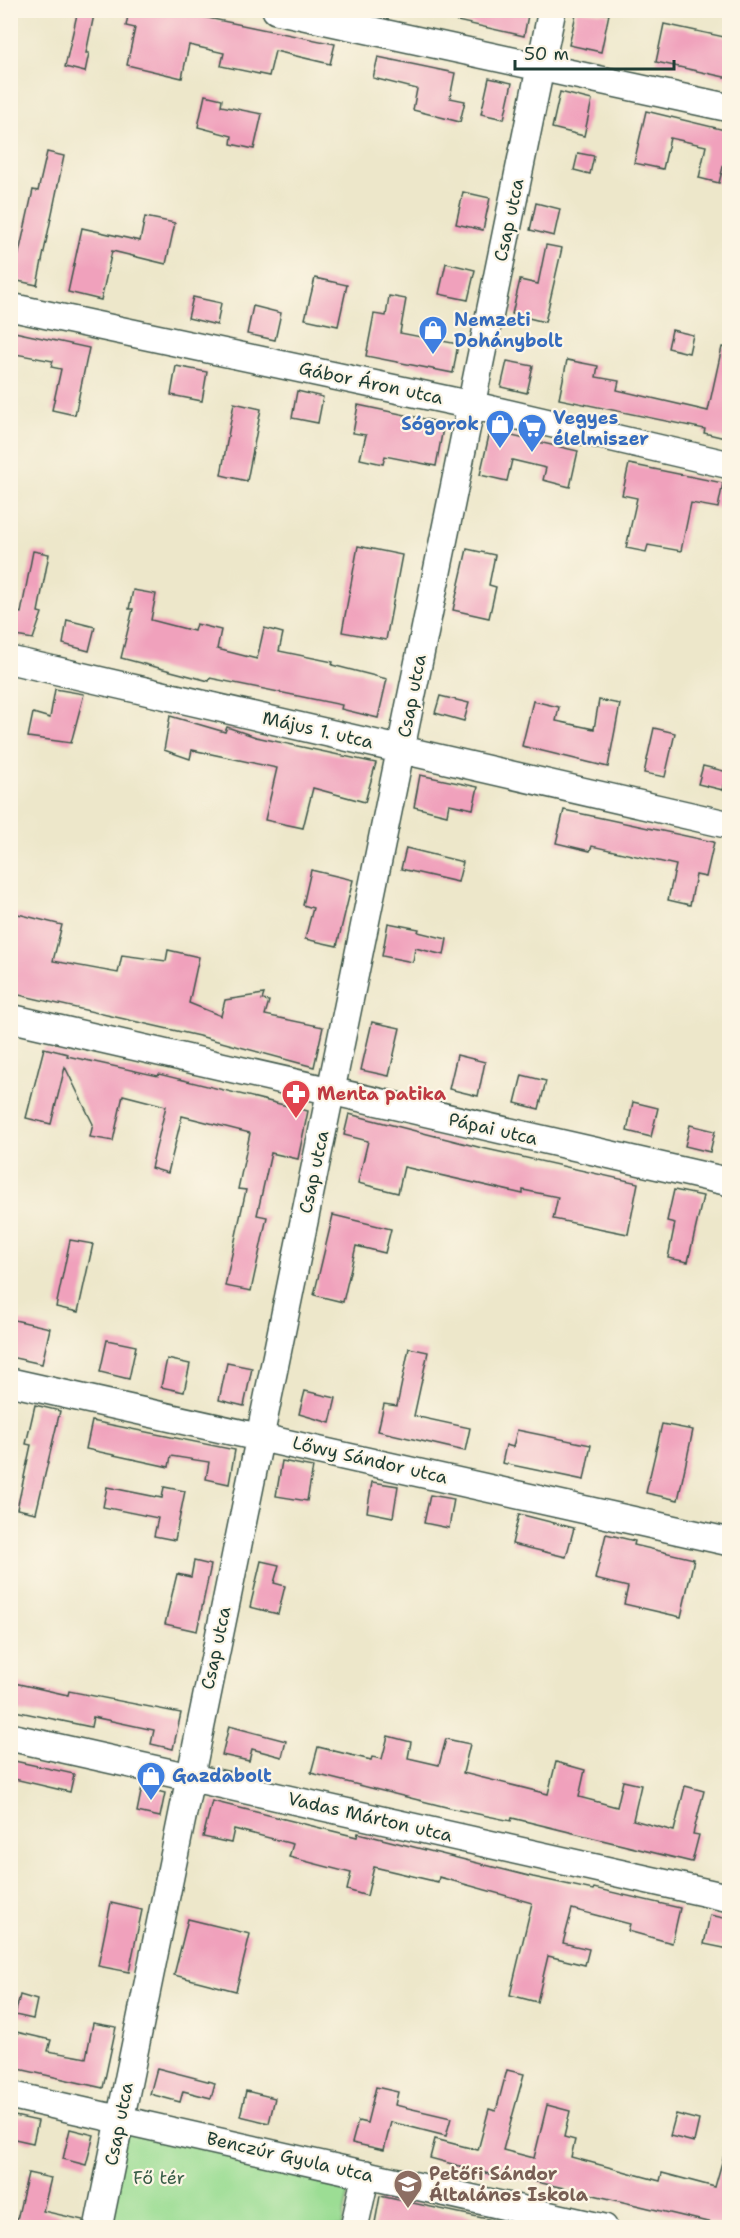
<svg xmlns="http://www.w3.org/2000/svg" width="740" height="2238" font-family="'Shantell Sans',sans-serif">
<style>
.green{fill:#9cdd94;stroke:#5e8d64;stroke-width:1.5}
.building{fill:#f0a1bc}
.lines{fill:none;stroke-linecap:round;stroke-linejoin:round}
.minor-casing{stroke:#3e564a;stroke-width:30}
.minor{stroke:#fff;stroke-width:27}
.labels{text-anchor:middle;stroke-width:4.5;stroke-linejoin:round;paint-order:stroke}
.street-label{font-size:18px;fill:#1f3d34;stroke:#fcf5e5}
.shop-label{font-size:18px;font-weight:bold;fill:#366cbe;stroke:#fcf5e5;text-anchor:start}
.health-label{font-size:18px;font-weight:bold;fill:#be3a42;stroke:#fcf5e5;text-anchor:start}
.education-label{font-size:18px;font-weight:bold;fill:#785e54;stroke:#fcf5e5;text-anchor:start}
.park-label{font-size:18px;fill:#385d47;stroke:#fcf5e5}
</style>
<rect width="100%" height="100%" fill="#fcf5e5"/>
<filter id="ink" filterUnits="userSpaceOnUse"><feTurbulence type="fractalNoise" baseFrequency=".0167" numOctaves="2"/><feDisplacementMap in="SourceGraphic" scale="12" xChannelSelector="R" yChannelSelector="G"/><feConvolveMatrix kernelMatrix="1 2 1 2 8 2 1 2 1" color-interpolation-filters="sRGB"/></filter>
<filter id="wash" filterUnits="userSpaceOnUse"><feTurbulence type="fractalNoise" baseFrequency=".008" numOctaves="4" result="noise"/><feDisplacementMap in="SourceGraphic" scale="24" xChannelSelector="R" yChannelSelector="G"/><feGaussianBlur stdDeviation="1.35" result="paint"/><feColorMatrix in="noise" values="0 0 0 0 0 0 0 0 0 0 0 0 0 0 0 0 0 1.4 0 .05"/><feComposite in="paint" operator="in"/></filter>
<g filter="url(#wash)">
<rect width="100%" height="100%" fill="#ede7ca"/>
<path class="green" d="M120,2118L353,2171L342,2227L98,2228Z"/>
<g id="blocks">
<path class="building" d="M78,10H95L86,53H89L85,72L65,67Z
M129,10H169L335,44L330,64L275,51L269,76L221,66L224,53L189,45L182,78L127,65L135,28L126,26Z
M444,10H529L524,36L444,18Z
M577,10L609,14L601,52L569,45Z
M664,24L729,38V78L656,62Z
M378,57L455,73L450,98L465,101L460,122L413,110L417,89L373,78Z
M489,78L512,83L504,119L481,114Z
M560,92L592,100L584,136L552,128Z
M205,95L222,99L221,106L262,114L254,149L231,144L232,136L198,127Z
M646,111L729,131V151H727L719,183L699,178L706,146L670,138L663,169L634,163Z
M47,152L64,156L37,285L13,280L33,190L38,191Z
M578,153L594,156L590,174L574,170Z
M463,192L490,198L483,230L456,224Z
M536,203L560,209L554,236L530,230Z
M145,217L175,223L166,264L112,251L101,300L68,292L82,228L140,241Z
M546,245L562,248L545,322L512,314L520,280L538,284Z
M446,263L475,270L468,300L439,294Z
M315,278L347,285L338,326L305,319Z
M389,296L406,299L400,333L458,344L453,373L366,356L374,314L386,316Z
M193,297L221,303L217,325L188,318Z
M253,306L281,313L275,340L247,334Z
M672,330L693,335L689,353L668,348Z
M10,331L89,348L75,415L52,410L61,369L51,367L53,361L10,353Z
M722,347L729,348V439L704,433L705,429L559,399L567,360L598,366L596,377L619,381L617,390L708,411Z
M507,361L533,366L527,393L501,387Z
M176,366L207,372L202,401L171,395Z
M297,391L323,397L318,423L292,418Z
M234,403L261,409L247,481L221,475Z
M358,405L444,423L436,466L385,456L383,464L360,459L366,435L353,433Z
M490,431L578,451L570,487L543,480L546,468L512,460L507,481L480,475Z
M629,464L723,483L718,508L691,503L681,551L648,545L646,552L626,548L637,498L622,495Z
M358,546L402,555L386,640L342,632Z
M467,549L495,555L489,585L496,587L489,618L453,610Z
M33,551L49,554L38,612L42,613L33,639L10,635V611L21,613Z
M133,590L156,594L151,620L194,631L196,624L221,630L217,649L257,659L264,628L283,633L279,651L333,662L332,665L387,679L378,718L341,709L342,705L210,678L209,681L121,658L133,609H129Z
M67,620L95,627L89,651L63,644Z
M55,689L84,694L71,743L28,737L33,713L50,718Z
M440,696L469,703L464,721L435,713Z
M599,700L620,704L608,767L522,746L533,701L559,707L556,721L594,729Z
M170,716L225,732L227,727L256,737L376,763L365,802L313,788L303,828L265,820L277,768L192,750L190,759L164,750Z
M654,728L675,733L665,777L644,773Z
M703,766L728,772L723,790L698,784Z
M420,775L478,787L473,809L449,804L447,815L414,807Z
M564,810L714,842L706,877L696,875L690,905L668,900L676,865L592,846L590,851L556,843Z
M406,848L463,862L458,882L401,869Z
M311,870L353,880L337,946L305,939L313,908L303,905Z
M10,912L62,925L53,961L118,973L122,955L166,961L168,950L199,957L189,1003L221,1016L225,1000L264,994L262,1000L269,1001L265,1015L323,1027L314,1067L199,1036L10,993Z
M388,923L419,929L418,932L447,939L444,955L415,948L413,962L382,956Z
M372,1022L400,1028L389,1076L361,1070Z
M44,1048L68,1054L67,1056L158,1076L159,1074L308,1111L298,1159L271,1153L257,1215L267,1217L251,1291L225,1286L246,1190L238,1189L250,1133L182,1116L168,1173L151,1168L166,1106L123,1095L113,1141L90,1137L93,1124L65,1067L51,1124L26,1118Z
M457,1055L485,1062L478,1096L449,1089Z
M522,1075L546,1081L539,1109L515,1103Z
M633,1102L658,1108L651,1137L627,1131Z
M349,1114L482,1148L638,1183L628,1234L553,1219L558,1197L523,1190V1194L404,1167L398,1193L358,1183L368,1141L344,1135Z
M690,1125L715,1131L710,1152L685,1146Z
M674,1190L703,1196L688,1262L668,1258L675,1223L667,1221Z
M333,1215L391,1229L385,1253L356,1246L343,1302L314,1295Z
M70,1240L93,1244L78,1312L56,1307Z
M10,1319L50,1328L42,1364L10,1357Z
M107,1340L136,1346L129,1379L100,1372Z
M409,1348L428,1352L414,1416L470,1428L465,1451L378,1431L384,1404L397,1406Z
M167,1359L190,1364L184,1392L161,1387Z
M227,1363L252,1368L244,1406L219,1400Z
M305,1391L336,1398L330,1423L299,1414Z
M35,1405L60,1411L36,1513L17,1509L31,1445L26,1444Z
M92,1421L235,1450L229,1484L206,1479L209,1462L171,1456L169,1467L86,1449Z
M662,1424L693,1430L678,1500L646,1493Z
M517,1430L591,1445L584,1480L502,1463L506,1445L513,1447Z
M282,1461L313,1467L307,1501L276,1496Z
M372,1482L398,1486L393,1517L367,1512Z
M107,1487L162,1498L164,1487L185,1491L175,1540L154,1536L158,1518L103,1507Z
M430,1495L454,1499L449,1528L424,1523Z
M519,1514L574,1528L566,1557L512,1544Z
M606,1534L635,1541L634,1545L694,1559L681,1617L624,1604L628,1587L595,1579Z
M194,1561L211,1565L197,1631L165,1624L177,1574L191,1577Z
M261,1561L279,1565L274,1583L285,1586L278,1614L250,1607Z
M10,1682L68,1695L69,1691L181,1713L173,1749L151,1744L154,1730L93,1717L91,1727L10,1710Z
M229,1726L286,1741L282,1757L252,1749L249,1761L222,1755Z
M388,1736L411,1742L408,1758L439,1765L446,1739L470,1744L463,1773L548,1794L556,1762L585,1770L579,1797L617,1807L623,1781L641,1785L633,1820L674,1831L685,1786L704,1791L693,1834L699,1835L692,1862L512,1818L511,1821L454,1809L311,1773L318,1747L371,1760L372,1757L382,1759Z
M10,1760L74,1774L70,1792L10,1778Z
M142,1787L165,1793L160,1817L137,1812Z
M212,1801L357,1837L358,1833L533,1877L593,1890L594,1888L680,1908L672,1943L628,1931L630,1924L572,1909L563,1943L589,1949L585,1965L548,1956L537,2002L510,1995L532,1903L439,1877L438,1882L374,1867L367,1896L347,1890L351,1873L289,1857L293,1844L234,1829L231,1843L203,1837Z
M111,1903L142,1910L129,1972L98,1966Z
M710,1915L729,1919V1949L704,1944Z
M188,1919L250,1934L236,1991L174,1975Z
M20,1995L37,2000L33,2019L15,2015Z
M93,2023L116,2027L103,2088L10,2067L16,2032L51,2040L48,2051L86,2058Z
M157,2068L215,2083L211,2098L183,2091L180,2102L150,2094Z
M507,2070L524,2074L503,2150L534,2158L547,2105L570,2111L564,2137L575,2140L571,2157L660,2181L662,2173L715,2187L724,2155L729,2156V2227L564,2188L505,2175L504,2178L430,2158L435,2139L478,2150L489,2109L496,2111Z
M376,2087L398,2092L395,2105L451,2118L446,2136L391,2122L384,2150L352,2143L358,2121L367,2123Z
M246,2091L275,2098L269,2123L240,2116Z
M676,2114L699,2120L694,2142L670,2136Z
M10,2115L38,2121L33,2143L10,2138Z
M70,2129L94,2135L86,2165L63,2159Z
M28,2173L51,2178L43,2211L83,2220V2228H15Z
M380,2196L492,2220L491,2228H374Z"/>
</g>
</g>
<g filter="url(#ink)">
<use href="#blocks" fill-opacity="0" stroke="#3e564a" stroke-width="1.5"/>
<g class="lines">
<g class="minor-casing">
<path id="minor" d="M276,10L730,108
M10,307L471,405L730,465
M10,660L730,825
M10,1018L730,1182
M10,1382L730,1542
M10,1737L730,1898
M10,2095L604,2228
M98,2228L552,10
M354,2228L366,2174"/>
</g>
<use href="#minor" class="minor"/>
</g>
</g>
<defs>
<g id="shop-pin" transform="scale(1.5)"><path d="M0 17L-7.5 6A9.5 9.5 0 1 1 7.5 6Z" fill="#3f7fe0" stroke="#fcf5e5"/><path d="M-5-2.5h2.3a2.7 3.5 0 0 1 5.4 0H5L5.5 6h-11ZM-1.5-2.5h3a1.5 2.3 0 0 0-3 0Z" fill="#fff"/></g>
<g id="supermarket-pin" transform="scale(1.5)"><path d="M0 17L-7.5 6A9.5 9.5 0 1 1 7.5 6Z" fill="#3f7fe0" stroke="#fcf5e5"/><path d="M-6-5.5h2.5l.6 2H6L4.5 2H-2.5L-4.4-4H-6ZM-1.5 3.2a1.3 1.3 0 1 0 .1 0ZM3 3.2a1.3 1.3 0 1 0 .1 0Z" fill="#fff"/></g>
<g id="pharmacy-pin" transform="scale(1.5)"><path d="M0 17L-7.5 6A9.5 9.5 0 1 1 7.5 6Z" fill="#e0444e" stroke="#fcf5e5"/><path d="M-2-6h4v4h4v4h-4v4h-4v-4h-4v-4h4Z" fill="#fff"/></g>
<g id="school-pin" transform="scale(1.5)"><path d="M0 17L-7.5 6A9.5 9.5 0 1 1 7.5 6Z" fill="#8d6e63" stroke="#fcf5e5"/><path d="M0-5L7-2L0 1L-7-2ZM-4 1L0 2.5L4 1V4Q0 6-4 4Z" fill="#fff"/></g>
</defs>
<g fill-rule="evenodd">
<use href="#shop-pin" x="433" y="330"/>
<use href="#shop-pin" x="500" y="424"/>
<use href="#supermarket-pin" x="532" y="428"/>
<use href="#pharmacy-pin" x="296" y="1094"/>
<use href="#shop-pin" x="151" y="1776"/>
<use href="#school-pin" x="408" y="2184"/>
</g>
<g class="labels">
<g class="street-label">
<text transform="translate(509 220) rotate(-78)" y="6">Csap utca</text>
<text transform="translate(371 383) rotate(12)" y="6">Gábor Áron utca</text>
<text transform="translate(412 696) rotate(-79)" y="6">Csap utca</text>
<text transform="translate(318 730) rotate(13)" y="6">Május 1. utca</text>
<text transform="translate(493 1129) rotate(13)" y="6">Pápai utca</text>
<text transform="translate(314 1172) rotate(-78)" y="6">Csap utca</text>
<text transform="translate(370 1460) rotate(13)" y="6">Lőwy Sándor utca</text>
<text transform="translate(216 1648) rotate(-78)" y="6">Csap utca</text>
<text transform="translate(370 1817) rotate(13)" y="6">Vadas Márton utca</text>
<text transform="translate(119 2124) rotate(-79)" y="6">Csap utca</text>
<text transform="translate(290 2157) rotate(13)" y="6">Benczúr Gyula utca</text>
</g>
<g class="shop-label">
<text x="454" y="326">Nemzeti<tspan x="454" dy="21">Dohánybolt</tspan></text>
<text x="553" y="424">Vegyes<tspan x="553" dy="21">élelmiszer</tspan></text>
<text x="479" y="430" text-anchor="end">Sógorok</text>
<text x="172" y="1782">Gazdabolt</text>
</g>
<g class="health-label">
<text x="317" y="1100">Menta patika</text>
</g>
<g class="education-label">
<text x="429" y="2180">Petőfi Sándor<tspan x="429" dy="21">Általános Iskola</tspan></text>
</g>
<g class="park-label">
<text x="159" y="2184">Fő tér</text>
</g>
</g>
<rect width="740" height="2238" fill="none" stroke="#fcf5e5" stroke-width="36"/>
<path d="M515 60v9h159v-9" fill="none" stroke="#1f3d34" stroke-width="3"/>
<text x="524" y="60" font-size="18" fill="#1f3d34" stroke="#fcf5e5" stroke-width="4.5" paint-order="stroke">50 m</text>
</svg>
